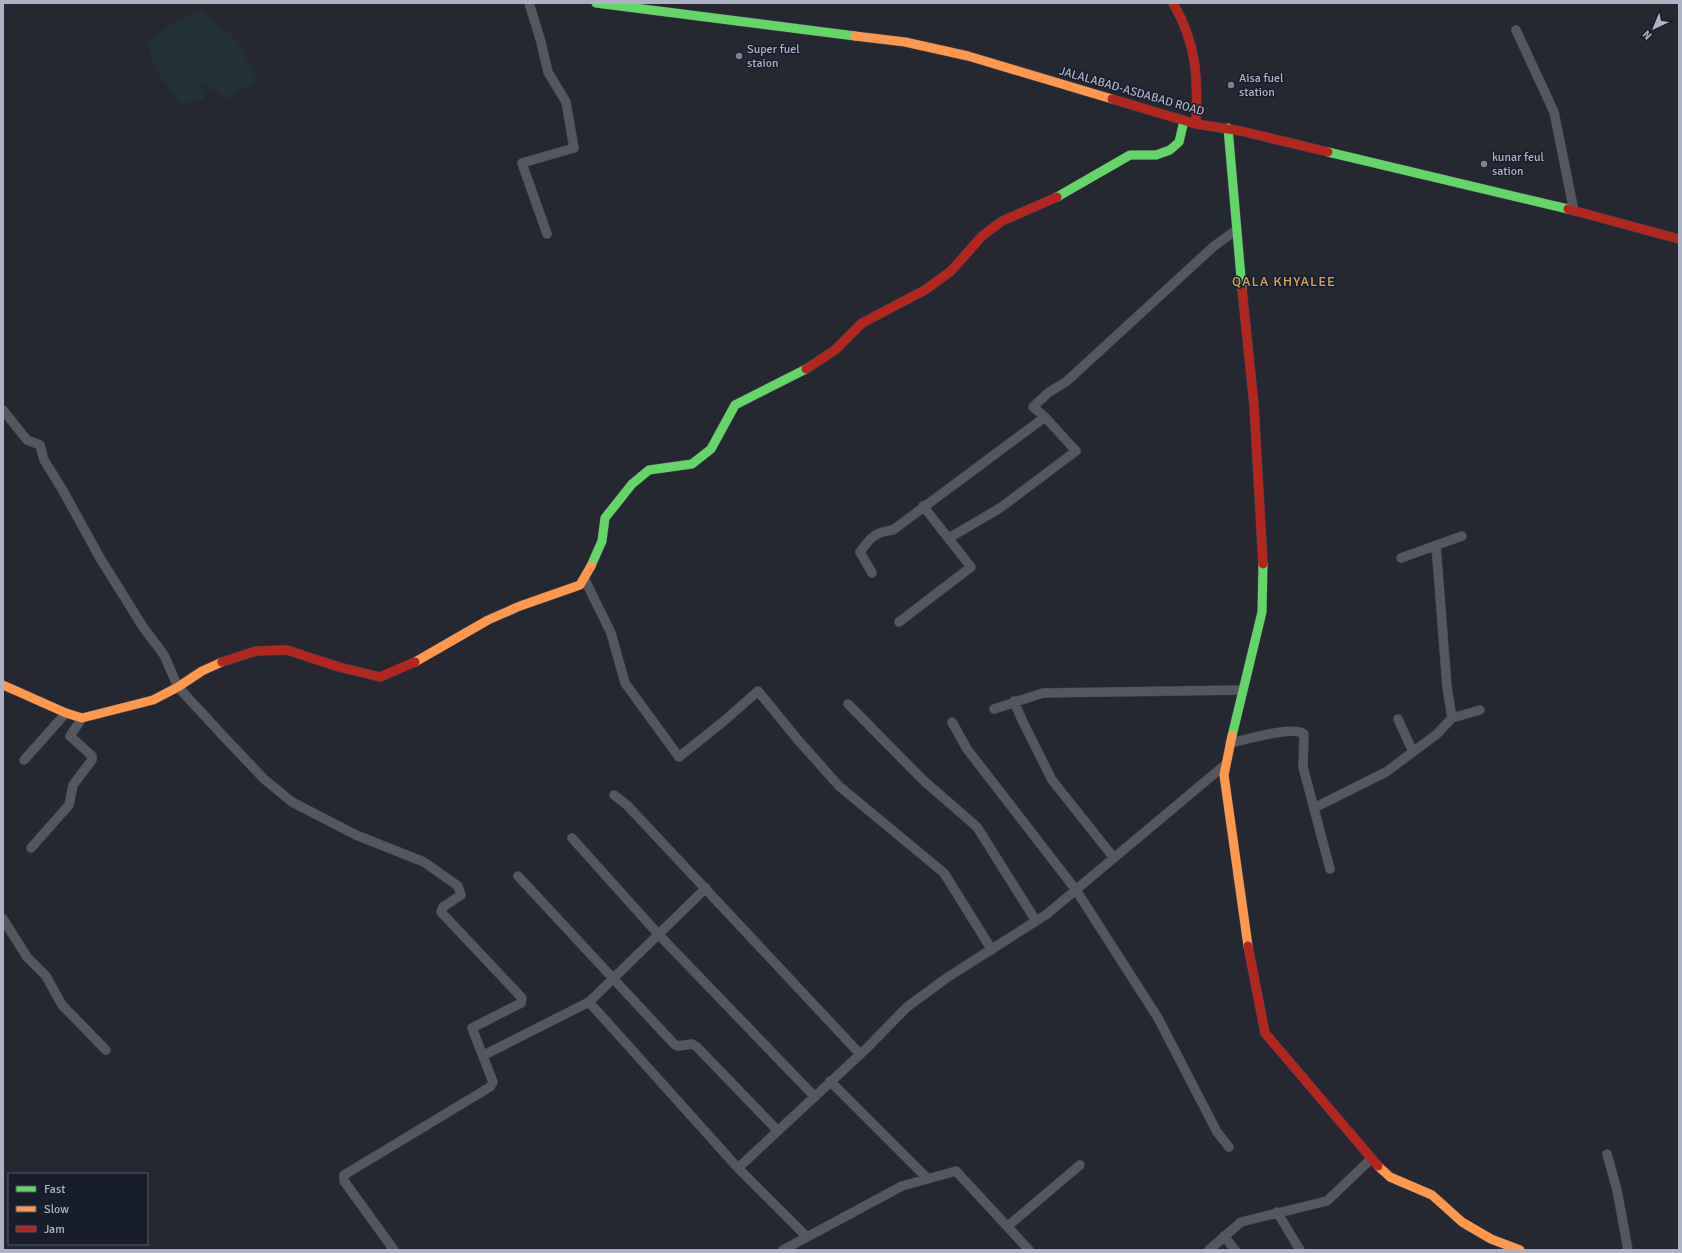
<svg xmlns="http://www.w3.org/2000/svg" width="1682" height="1253" font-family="Signika,sans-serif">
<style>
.green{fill:#223137}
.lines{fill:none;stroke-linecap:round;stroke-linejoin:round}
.street-casing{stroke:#40434a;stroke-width:10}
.fast-casing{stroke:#40434a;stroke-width:10}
.slow-casing{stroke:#40434a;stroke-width:10}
.jam-casing{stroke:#40434a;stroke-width:10}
.street{stroke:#545760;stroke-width:9}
.fast{stroke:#63d668;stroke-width:9}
.slow{stroke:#ff974d;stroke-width:9}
.jam{stroke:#b3261e;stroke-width:9}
.poi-dot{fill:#7d8291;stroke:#181d2c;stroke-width:1.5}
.labels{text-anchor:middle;stroke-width:3;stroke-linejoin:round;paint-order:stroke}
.poi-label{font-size:12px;fill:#adb2c5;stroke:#181d2c;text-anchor:start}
.street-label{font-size:12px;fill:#adb2c5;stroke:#181d2c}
.quarter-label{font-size:14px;letter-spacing:1px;fill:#d5a358;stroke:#181d2c}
</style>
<rect width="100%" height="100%" fill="#252831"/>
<path class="green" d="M201,10L236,39L257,80L226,99L203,83L205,99L180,104L157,72L146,42L173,24Z"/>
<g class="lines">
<g class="street-casing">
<path id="street" d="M529,3L541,42L548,72L566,102L574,148L522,163L547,234
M1516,30L1554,112L1574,211
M3,410L27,440L40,445L44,460L62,489L100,558L143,627L164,655L178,687L226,739L264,779L292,802L356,835L424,862L458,886L461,895L443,907L441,912L522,998L521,1003L472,1028L493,1082L490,1087L344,1175V1181L394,1250
M949,538L1000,508L1076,451L1045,417L1033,407L1048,393L1067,381L1213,247L1236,230
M1436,545L1447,687L1452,718
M1401,558L1462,536
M872,573L860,552C870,538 875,532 893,530L1045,417
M584,578L611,633L625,683L679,757L724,721L758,691L798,740L839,786L944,873L992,950
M899,622L971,567L923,506
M1014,701L1022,720L1052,780L1114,858
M848,704L923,780L977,827L1036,921
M994,709L1043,693L1243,690
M1398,719L1413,752
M952,722L967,749L1076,890L1158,1018L1217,1132L1229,1147
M1230,743C1245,740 1294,725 1304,734L1303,767L1330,869
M24,760L66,713
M614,795L627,805L860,1054
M1314,808L1386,772L1437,734L1452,718L1480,710
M572,838L659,935L815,1097
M31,848L69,805L73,785L92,760V756L70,736L82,718
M518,876L674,1044L678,1046L692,1044L697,1047L778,1131
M3,919L27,957L46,976L62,1005L106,1050
M589,1002L738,1168
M484,1055L589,1002L706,888
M830,1081L928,1179
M1607,1154L1617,1190L1628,1250
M1277,1212L1300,1250
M1008,1226L1080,1165
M806,1236L738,1168L867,1048L907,1007L948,977L1047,914L1226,764
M1224,1236L1235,1250
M783,1250L902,1186L956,1171L1029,1250
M1209,1250L1241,1222L1327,1201L1371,1159"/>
</g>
<g class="fast-casing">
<path id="fast" d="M596,3L855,36
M1228,128L1242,289
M1328,152L1568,209
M1057,197L1130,155H1156L1170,150L1179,142L1184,121
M591,566L602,541L605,518L632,484L649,470L692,464L711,449L735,405L806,369
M1232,736L1262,612L1263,564"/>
</g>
<g class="slow-casing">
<path id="slow" d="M855,36L905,42L968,56L1112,99
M415,662L488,620L520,606L580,585L591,566
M3,685L66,713L82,718L153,700L178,687L202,671L222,662
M1232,736L1224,775L1248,946
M1378,1166L1390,1177L1432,1195L1462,1222L1491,1239L1520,1250"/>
</g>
<g class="jam-casing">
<path id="jam" d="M1173,3C1197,44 1198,78 1196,124
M1112,99L1196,124L1241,131L1328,152
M1568,209L1679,239
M1242,289L1254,405L1263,564
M806,369L835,350L862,323L925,290L951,271L982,236L1002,221L1057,197
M222,662L256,651L287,650L339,667L380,677L415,662
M1248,946L1265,1033L1378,1166"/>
</g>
<use href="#street" class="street"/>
<use href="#fast" class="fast"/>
<use href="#slow" class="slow"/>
<use href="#jam" class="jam"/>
</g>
<g class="poi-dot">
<circle cx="739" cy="56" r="4"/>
<circle cx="1231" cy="85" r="4"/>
<circle cx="1484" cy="164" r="4"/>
</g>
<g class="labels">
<g class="poi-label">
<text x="747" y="53">Super fuel<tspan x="747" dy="14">staion</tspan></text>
<text x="1239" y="82">Aisa fuel<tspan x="1239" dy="14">station</tspan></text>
<text x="1492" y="161">kunar feul<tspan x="1492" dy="14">sation</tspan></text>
</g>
<g class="street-label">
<text transform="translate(1132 91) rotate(16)" y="4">JALALABAD-ASDABAD ROAD</text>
</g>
<g class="quarter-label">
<text x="1284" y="286">QALA KHYALEE</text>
</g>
</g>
<rect width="1682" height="1253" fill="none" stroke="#adb2c5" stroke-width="8"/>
<rect x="8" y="1173" width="140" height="72" fill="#181d2c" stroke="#545969"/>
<rect x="16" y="1186" width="20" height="6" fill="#63d668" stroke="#545969"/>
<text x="44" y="1193" font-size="12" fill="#adb2c5">Fast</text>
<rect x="16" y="1206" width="20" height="6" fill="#ff974d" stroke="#545969"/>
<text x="44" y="1213" font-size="12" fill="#adb2c5">Slow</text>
<rect x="16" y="1226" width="20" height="6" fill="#b3261e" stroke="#545969"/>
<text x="44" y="1233" font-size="12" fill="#adb2c5">Jam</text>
<g transform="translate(1654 28) rotate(224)" stroke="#181d2c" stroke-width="3" paint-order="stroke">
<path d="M0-3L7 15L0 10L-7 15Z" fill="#adb2c5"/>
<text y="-6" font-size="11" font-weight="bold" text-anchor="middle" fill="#adb2c5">N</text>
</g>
</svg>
